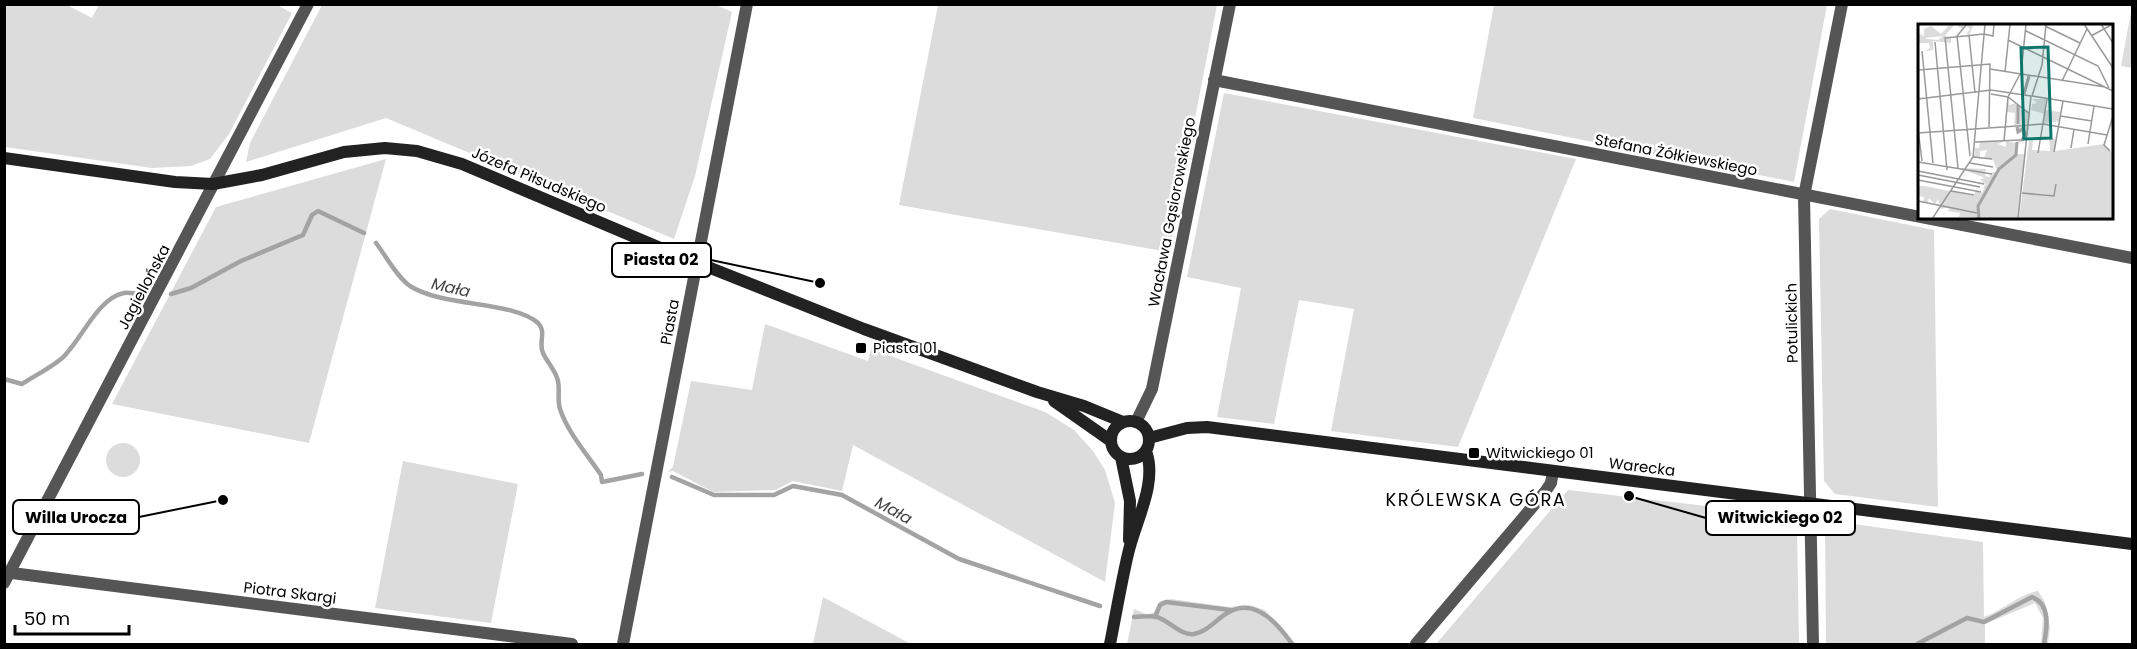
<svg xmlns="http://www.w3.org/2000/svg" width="2137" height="649" font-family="Poppins,sans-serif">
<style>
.green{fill:#dcdcdc}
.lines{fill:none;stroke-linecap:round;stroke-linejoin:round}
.stream{stroke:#a3a3a3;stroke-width:4.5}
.street{stroke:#555;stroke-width:12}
.secondary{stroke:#222;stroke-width:12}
.poi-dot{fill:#000;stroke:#fff;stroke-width:2}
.labels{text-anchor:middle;stroke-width:5;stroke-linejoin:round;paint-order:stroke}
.street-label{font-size:15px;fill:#000;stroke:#fff}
.poi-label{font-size:15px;fill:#000;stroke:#fff;text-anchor:start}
.water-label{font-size:16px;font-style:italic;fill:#444;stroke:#fff}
.quarter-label{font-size:18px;letter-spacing:1.5px;fill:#000;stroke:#fff}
.inset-river{fill:none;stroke:#a3a3a3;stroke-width:3}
.inset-road{fill:none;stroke:#999;stroke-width:1.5}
.view{fill:#0f766e;fill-opacity:0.15;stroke:#0f766e;stroke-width:3}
.inset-edge{fill:none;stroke:#000;stroke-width:3}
.leader{fill:none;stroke:#000;stroke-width:2}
.callout-dot{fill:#000;stroke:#fff;stroke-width:2}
.callout{fill:#fff;stroke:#000;stroke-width:2}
.callout-label{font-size:16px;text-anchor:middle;font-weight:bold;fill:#000}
</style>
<rect width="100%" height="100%" fill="#fff"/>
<path class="green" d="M99,4H275L292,13L229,134L210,159L191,166L152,168L5,147V5H67L92,18Z
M714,4L732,12L695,176L674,239L386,118L246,162L250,143L322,5Z
M938,5H1217L1169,252L899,205Z
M1494,5H1827L1794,182L1473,118Z
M2132,7V68L2121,66Z
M1224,93L1576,159L1458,447L1331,431L1354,309L1299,300L1274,424L1217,417L1241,288L1187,277Z
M386,159L309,443L112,404L216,207Z
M1830,209L1934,230L1938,507L1835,494L1824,481L1819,219Z
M765,324L868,361L871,349L1045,412L1074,430L1093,451L1105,470L1115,503L1105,582L853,445L842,491L793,481L775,490L713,492L673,471L668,472L673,467L691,381L752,390Z
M106 460a17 17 0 1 1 34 0a17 17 0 1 1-34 0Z
M403,461L518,484L491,623L375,608Z
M1568,490L1793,516L1797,528L1799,644H1436Z
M1825,520L1983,542L1984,617C2003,610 2021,593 2038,591L2045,602L2050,628L2048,644H2041L2043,618L2035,603L1985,624V644H1826Z
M823,597L911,644H813Z
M1171,599L1229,607L1249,605L1265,610L1296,644H1127L1134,609L1148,615L1154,612L1160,601Z"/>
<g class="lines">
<path class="stream" d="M376,243C386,256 397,277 410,286C442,307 514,301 538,323C547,332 538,343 543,353C547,362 556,371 558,381C560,390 557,400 560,409C568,433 587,454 601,475L602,482L642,474
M171,294L191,288L241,261L303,235L312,215L318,211L364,233
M4,379L22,384C34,376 49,369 61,359C80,343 97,298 124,293C129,292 137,294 142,294
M672,477L714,495H774L793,486L842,495L959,559L1100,606
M1134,617C1141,617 1150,615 1157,617C1170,621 1181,636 1194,634C1209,631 1216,619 1229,612C1256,597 1279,625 1292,644
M1155,617L1160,605L1166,602L1230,610
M1917,644L1967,618L1984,622L2032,597C2051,604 2047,628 2044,644"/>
<path class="street" d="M1214,80L2132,258
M1136,422L1152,389L1230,4
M4,572L572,644
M4,583L308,4
M623,644L747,4
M1416,644L1545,492L1551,483L1553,471
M1813,644L1804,196L1842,4"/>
<path class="secondary" d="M4,158L175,182L213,184L262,175L344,152L385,148L417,151L462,164L670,252L864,329L1037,392L1084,406L1123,422
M1054,401L1111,441
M1111 440a19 19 0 1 1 38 0a19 19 0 1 1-38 0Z
M1149,438L1187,428L1207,427L2132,544
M1121,457L1130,501L1129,540
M1110,644C1116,614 1121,584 1128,554C1135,522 1158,483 1146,451"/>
</g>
<g class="poi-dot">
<rect x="855" y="342" width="12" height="12" rx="3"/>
<rect x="1468" y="447" width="12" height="12" rx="3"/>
</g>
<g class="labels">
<g class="street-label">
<text transform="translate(1676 155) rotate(11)" y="5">Stefana Żółkiewskiego</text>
<text transform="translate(539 180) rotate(23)" y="5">Józefa Piłsudskiego</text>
<text transform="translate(1172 212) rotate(-79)" y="5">Wacława Gąsiorowskiego</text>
<text transform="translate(144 287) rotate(-62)" y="5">Jagiellońska</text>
<text transform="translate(670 322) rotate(-79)" y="5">Piasta</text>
<text transform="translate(1792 323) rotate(-91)" y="5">Potulickich</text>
<text transform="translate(1642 467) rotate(7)" y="5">Warecka</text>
<text transform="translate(290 593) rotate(7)" y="5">Piotra Skargi</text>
</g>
<g class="poi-label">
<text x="873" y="353">Piasta 01</text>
<text x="1486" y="458">Witwickiego 01</text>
</g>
<g class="water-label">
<text transform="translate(451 287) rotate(13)" y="6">Mała</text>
<text transform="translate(894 510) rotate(29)" y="6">Mała</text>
</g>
<g class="quarter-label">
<text x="1476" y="506">KRÓLEWSKA GÓRA</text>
</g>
</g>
<g transform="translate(1918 24)">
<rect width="195" height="195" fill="#fff"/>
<path d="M32,0H56L51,11L44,6L49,9L52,5L48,1L44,5L37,0L27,12L33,13V19L15,17V26L6,27L12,24L11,19H0V9L9,15L20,16L25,12L7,14L5,12L0,6L6,12V5L13,2L23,10ZM90,74L91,81L98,79L112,90L111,100L96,101L97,89L89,88ZM114,75H128L127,86L142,88L141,97L125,100L127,90L113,86L114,80L119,79ZM111,101L110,108L104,115H109L99,120V130H108L100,195L41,193L42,189L30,187L31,183L23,185L20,175L17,180L11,174L10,179L5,178L6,173L0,172V162H7L56,172L57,167L64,169L67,160L62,155L67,154L41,144L68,145L67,152L71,153L75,148H80L75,136L66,134L69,126L62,127V134L56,133L57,124H61L62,118L87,117L80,120L88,123V117L98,119L107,111L100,108L99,102ZM131,113L138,115L137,127L186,120L195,130V195H101L111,117H115L114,126L132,127Z" fill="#dcdcdc"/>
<path class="inset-river" d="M106,70L111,52M100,81V100M99,103L100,108L104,105L108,110L103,117M61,195L60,182L81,145L98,131L99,118"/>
<path class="inset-road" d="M49,0L39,12L52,132M166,0L195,44M183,0L195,19M127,2L162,19M108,7L180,42L191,64M66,10L75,12L76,0M51,11L57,69M173,12L195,0M27,13L40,144M27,14L66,10M90,16L195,67M17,18L29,146M4,27L15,139M72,45L187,63M0,46L72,40L71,103M87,48L92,0M103,50L108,0M144,57L169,5M73,70L90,73L112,90M114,72L195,85M114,72L124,41L128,0M0,75L73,66L113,72M142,92L174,97M0,105L4,137M0,109L125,100L189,111M86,117L90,73L102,50M57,118L102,116M170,120L176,82M153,124L156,105M192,127L186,121L195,92M136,128L145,77M120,129L129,75M55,133L74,135M0,138L74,150M52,139L75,143M0,147L66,160M0,151L62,163M0,156L63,168M33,167L56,171M104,169L136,172L138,160M0,177L59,189M14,195L55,133L67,0M100,195L113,72"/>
<path class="view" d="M130,23L133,114L106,115L103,24Z"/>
<rect width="195" height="195" class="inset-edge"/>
</g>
<path class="leader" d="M820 283L711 260M223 500L139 517M1629 496L1706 518"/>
<g class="callout-dot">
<circle cx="820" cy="283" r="6"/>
<circle cx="223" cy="500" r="6"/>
<circle cx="1629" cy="496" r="6"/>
</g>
<g class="callout">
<rect x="612" y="243" width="99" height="34" rx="6"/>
<rect x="13" y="500" width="126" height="34" rx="6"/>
<rect x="1706" y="501" width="149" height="34" rx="6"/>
</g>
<g class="callout-label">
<text x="661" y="265">Piasta 02</text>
<text x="76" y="523">Willa Urocza</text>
<text x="1780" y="523">Witwickiego 02</text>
</g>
<rect width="2137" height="649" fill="none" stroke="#000000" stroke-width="12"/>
<path d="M15 625v9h114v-9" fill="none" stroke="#000000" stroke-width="3"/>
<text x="24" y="625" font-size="18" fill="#000000" stroke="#ffffff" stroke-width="4.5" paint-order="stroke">50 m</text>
</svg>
